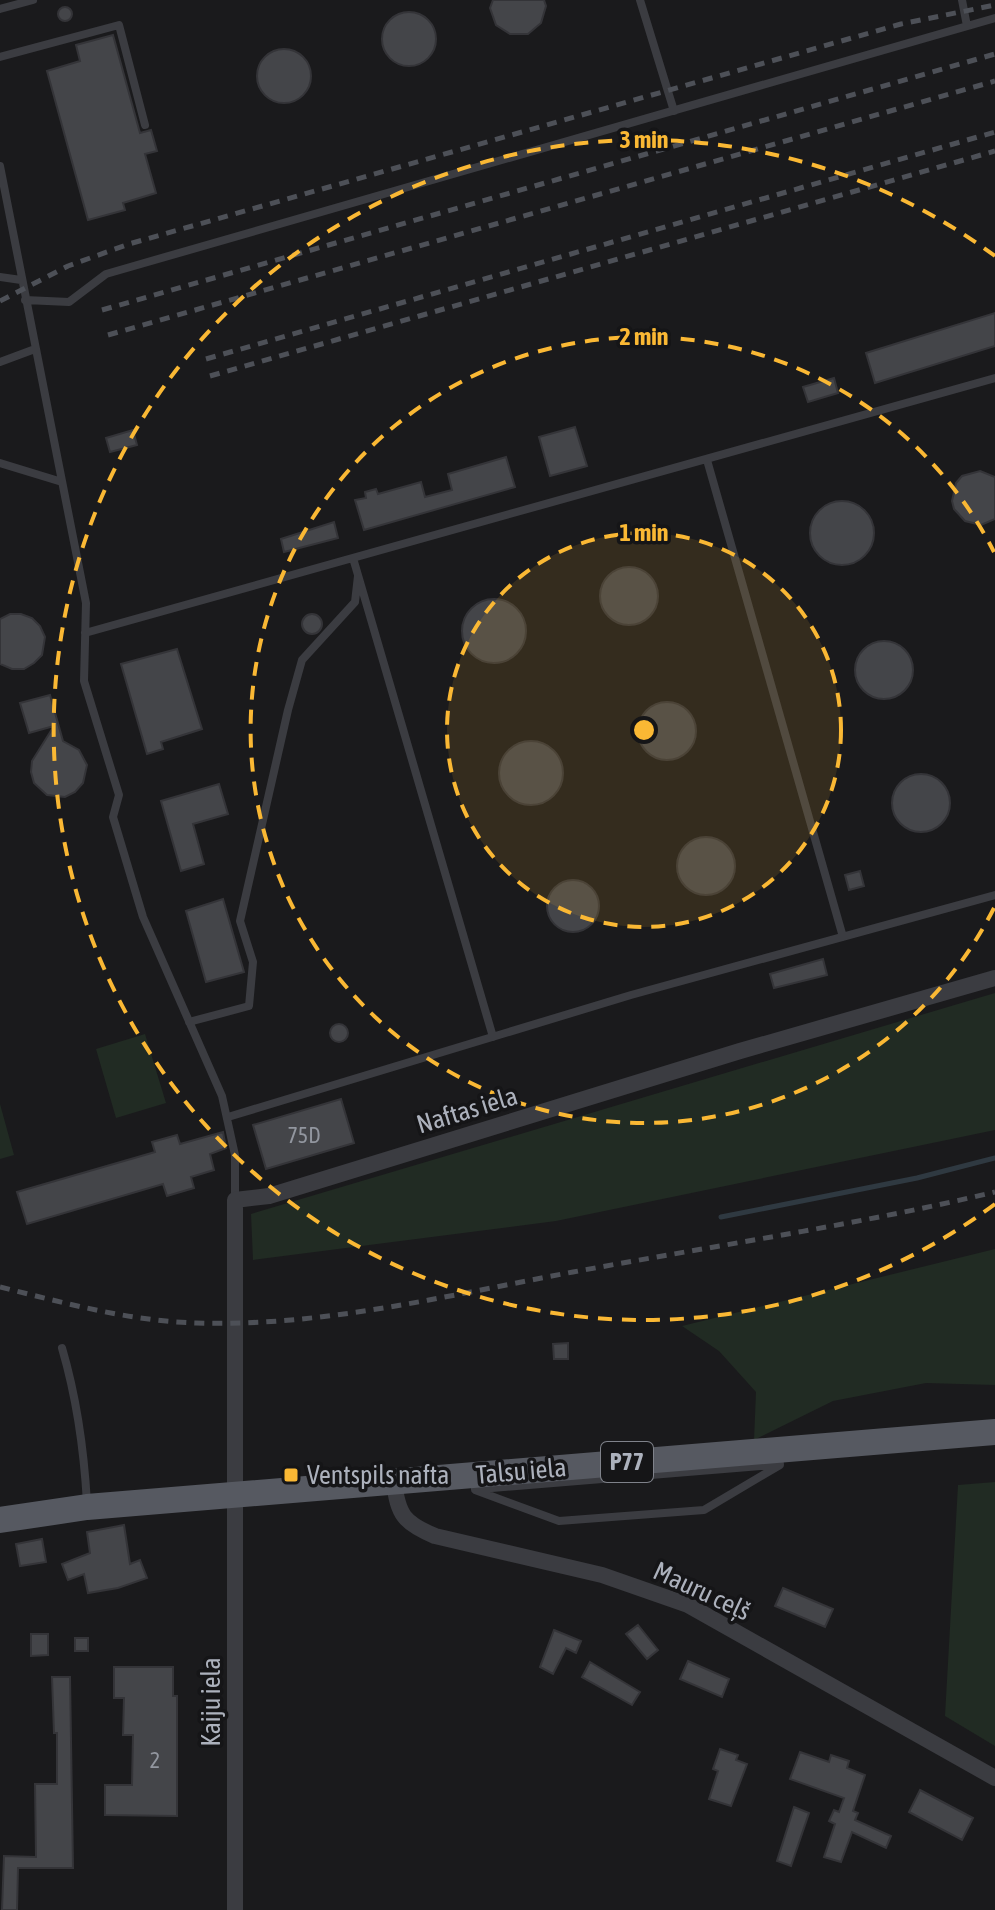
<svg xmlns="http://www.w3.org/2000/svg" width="995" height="1910" font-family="'Asap Condensed',sans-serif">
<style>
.green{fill:#212b23}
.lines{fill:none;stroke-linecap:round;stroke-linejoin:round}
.stream{stroke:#2f3941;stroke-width:5}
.building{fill:#444549;stroke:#343438;stroke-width:2}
.service{stroke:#3b3c41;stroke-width:8}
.minor{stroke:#3b3c41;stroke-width:16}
.primary{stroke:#565961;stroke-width:26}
.rail{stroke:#4d5057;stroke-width:5;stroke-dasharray:10 8;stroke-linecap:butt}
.ring{fill:none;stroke:#fab834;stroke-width:4;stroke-dasharray:14 10}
.poi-dot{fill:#fab834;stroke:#151517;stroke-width:3}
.labels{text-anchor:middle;stroke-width:7;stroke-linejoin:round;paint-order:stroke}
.number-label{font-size:22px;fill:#92969f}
.shield{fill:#151517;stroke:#7f828a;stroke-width:2}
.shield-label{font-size:24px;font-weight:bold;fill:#acb1bc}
.street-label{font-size:26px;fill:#acb1bc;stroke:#151517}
.poi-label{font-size:26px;fill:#acb1bc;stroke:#151517;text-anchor:start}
.centre{fill:#fab834;stroke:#151517;stroke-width:4}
.ring-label{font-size:24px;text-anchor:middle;font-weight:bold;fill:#fab834;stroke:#151517;stroke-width:7;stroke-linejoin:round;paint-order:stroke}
</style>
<rect width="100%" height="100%" fill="#1a1a1c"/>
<path class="green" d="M995,993V1130L556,1221L253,1260L251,1214Z
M145,1034L166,1103L116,1118L96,1049Z
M0,1104L14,1155L0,1159Z
M995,1249V1385L926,1383L833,1401L754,1440L756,1392L719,1351L682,1326Z
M995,1482V1746L945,1716L958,1485Z"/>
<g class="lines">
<path class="stream" d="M721,1217L917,1178L995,1158"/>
</g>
<path class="building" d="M493,0H544L546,6L541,23L528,34H510L496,25L490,8Z
M58 14a7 7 0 1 1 14 0a7 7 0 1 1-14 0Z
M382 39a27 27 0 1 1 54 0a27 27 0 1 1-54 0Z
M113,35L140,133L151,130L157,151L145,154L156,193L123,203L125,210L88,220L47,71L80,61L76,45Z
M257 76a27 27 0 1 1 54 0a27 27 0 1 1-54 0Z
M995,313V346L875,383L866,353Z
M834,378L838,393L808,402L803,387Z
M575,427L587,466L550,476L539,437Z
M133,430L137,445L110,452L106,438Z
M506,457L515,487L364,530L355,500L366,498L365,492L376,489L378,494L421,482L425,497L452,490L448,474Z
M980,471L995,477V519L981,525L965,521L954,509L952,501L956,483L962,476Z
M810 533a32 32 0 1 1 64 0a32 32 0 1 1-64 0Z
M334,522L338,538L284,552L281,539Z
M600 596a29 29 0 1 1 58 0a29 29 0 1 1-58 0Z
M462 631a32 32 0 1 1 64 0a32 32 0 1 1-64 0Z
M302 624a10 10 0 1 1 20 0a10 10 0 1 1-20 0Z
M10,614H21L32,618L40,626L45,637L42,655L34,663L24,669H12L0,664V619Z
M855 670a29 29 0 1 1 58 0a29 29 0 1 1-58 0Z
M177,649L202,729L161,742L163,749L147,754L121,664Z
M50,695L63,741L79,750L87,765L83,783L75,792L65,797L47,795L34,783L31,772L32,761L54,726L29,733L20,703Z
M638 731a29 29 0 1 1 58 0a29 29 0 1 1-58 0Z
M499 773a32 32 0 1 1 64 0a32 32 0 1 1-64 0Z
M892 803a29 29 0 1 1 58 0a29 29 0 1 1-58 0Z
M219,784L228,814L193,824L204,864L181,871L161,801Z
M677 866a29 29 0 1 1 58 0a29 29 0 1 1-58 0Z
M860,871L864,886L849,890L845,875Z
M547 906a26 26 0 1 1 52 0a26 26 0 1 1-52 0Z
M223,899L244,972L206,982L186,911Z
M823,959L827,975L774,988L770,974Z
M330 1033a9 9 0 1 1 18 0a9 9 0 1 1-18 0Z
M341,1099L354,1143L266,1169L253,1125Z
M223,1132L226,1148L210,1154L214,1170L191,1177L194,1188L167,1196L163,1184L27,1224L17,1192L155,1152L152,1142L177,1135L180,1144Z
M568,1343V1359H554L553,1344Z
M124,1525L130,1564L140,1560L147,1578L118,1588L88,1593L84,1574L68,1580L62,1564L90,1553L87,1532Z
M42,1539L46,1562L20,1566L16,1544Z
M783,1588L833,1609L825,1627L775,1606Z
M638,1625L658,1650L647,1659L626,1634Z
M554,1630L581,1641L576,1653L566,1648L553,1674L540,1667Z
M31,1634H48V1655L31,1656Z
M75,1638H88V1651H75Z
M688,1661L729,1679L722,1697L680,1679Z
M590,1662L640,1692L632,1705L582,1677Z
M114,1667H173V1696H177V1816L105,1815V1785H132L133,1735H123L124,1698H114Z
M52,1677H70L73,1868H18L17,1910H2L4,1856L36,1857L35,1784H57V1733H54Z
M720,1749L738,1755L736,1760L747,1764L731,1806L709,1799L718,1771L713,1769Z
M800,1752L829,1762L831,1755L849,1761L847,1768L865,1775L853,1811L858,1813L855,1820L891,1836L886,1848L852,1832L841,1862L824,1857L835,1824L829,1821L834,1810L839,1812L844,1798L790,1779Z
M920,1790L973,1818L962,1840L909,1812Z
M794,1807L809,1813L791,1866L777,1861Z"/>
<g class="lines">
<path class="service" d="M640,0L674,111
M962,0L967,26
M0,9L33,0
M0,57L119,25L145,125
M0,166L86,603L84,681L119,795L113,817L143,917L222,1096L235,1155V1200
M0,277L21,280
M25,300L69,302L106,274L995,18
M0,362L35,349
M707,460L843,937
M0,463L62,482
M353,558L493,1037
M85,633L995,378
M189,1022L249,1006L253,962L240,921L288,710L302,660L355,602L358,576
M228,1117L631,995L995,895
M62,1348C77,1399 84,1450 87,1503
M475,1480V1490L559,1521L704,1510L780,1465L779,1452
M480,1489L773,1465"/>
<path class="minor" d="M394,1482C398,1515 404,1523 435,1536L602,1575L688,1605L995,1778
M235,1910V1200L269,1196L740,1051L995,978"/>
<path class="primary" d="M0,1520L87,1507L995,1432"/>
<path class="rail" d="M0,301L68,266L129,244L901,24L995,5
M102,310L995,54
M108,335L995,81
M206,359L995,132
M210,376L995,151
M0,1287C65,1303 129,1321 196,1323C323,1327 449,1295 573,1272C713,1246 856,1225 995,1192"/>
</g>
<circle cx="644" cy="730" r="197" fill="#fab834" fill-opacity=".12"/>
<g class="ring">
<circle cx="644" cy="730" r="197"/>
<path d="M994 908A393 393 0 1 1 994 552"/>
<path d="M995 1204A590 590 0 1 1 995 256"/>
</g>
<rect class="poi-dot" x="283" y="1467" width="16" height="16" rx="4"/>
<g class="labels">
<g class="number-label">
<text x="304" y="1143">75D</text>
<text x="155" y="1768">2</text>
</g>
<rect class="shield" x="601" y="1442" width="52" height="40" rx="6"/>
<g class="shield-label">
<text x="627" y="1470">P77</text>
</g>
<g class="street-label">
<text transform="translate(467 1110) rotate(-17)" y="9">Naftas iela</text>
<text transform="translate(521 1471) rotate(-5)" y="9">Talsu iela</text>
<text transform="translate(702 1591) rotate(25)" y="9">Mauru ceļš</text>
<text transform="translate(211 1702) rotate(-90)" y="9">Kaiju iela</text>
</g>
<g class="poi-label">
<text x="307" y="1484">Ventspils nafta</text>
</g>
</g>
<circle cx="644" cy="730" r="12" class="centre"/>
<g class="ring-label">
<text x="644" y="148">3 min</text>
<text x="644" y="345">2 min</text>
<text x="644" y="541">1 min</text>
</g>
</svg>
